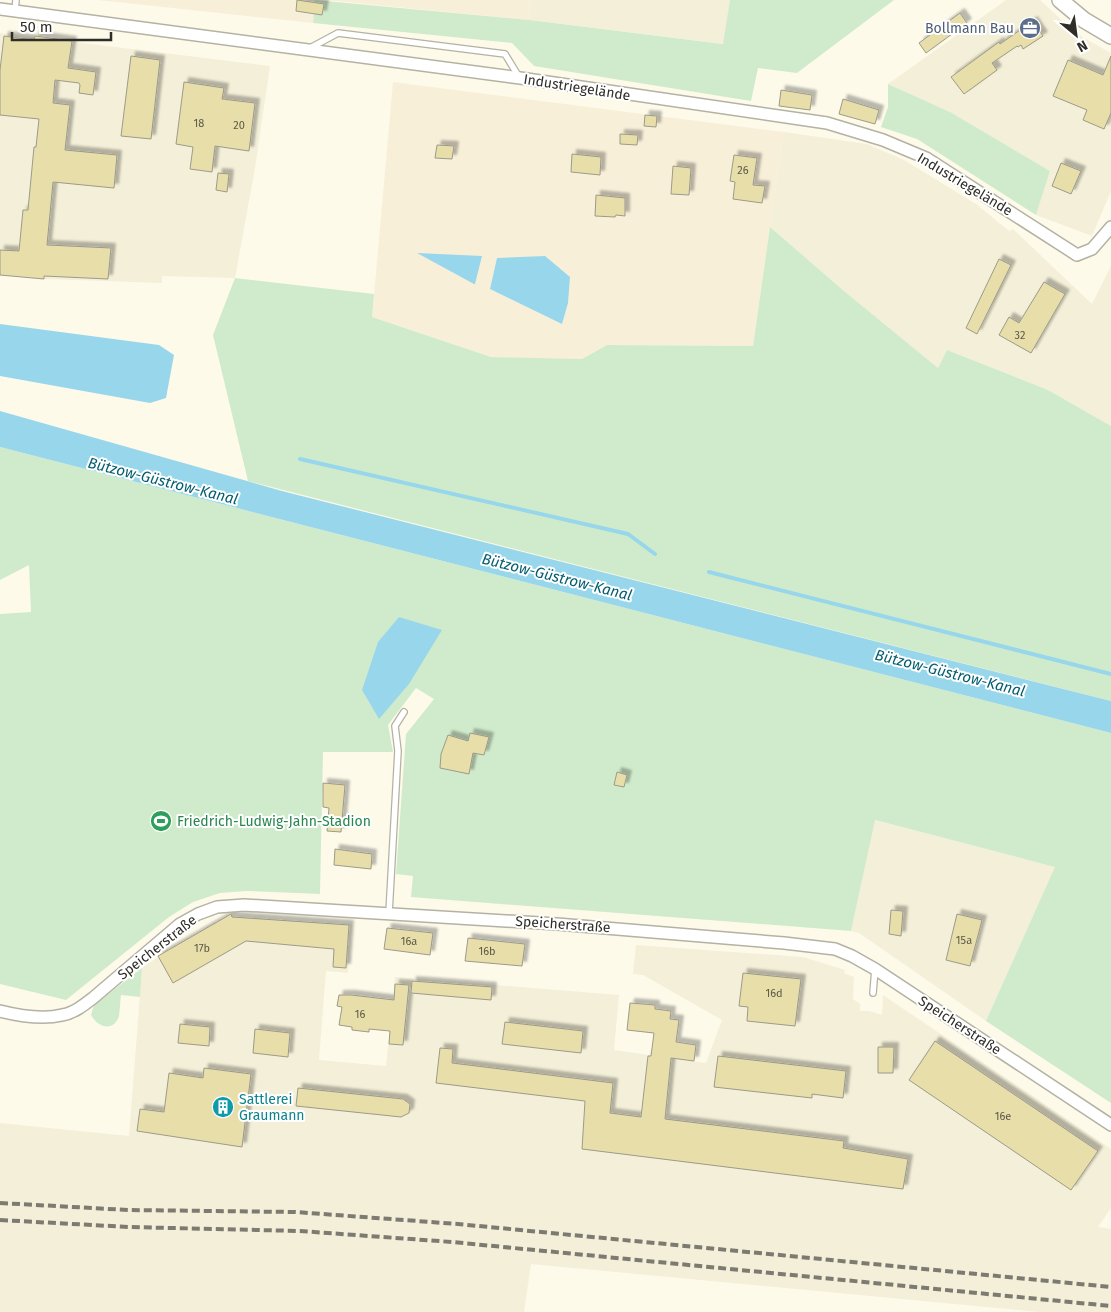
<svg xmlns="http://www.w3.org/2000/svg" width="1111" height="1312" font-family="'Fira Sans',sans-serif">
<style>
.built{fill:#f3efd8}
.industrial{fill:#f8efd9}
.green{fill:#d0ebcb}
.water{fill:#98d7eb}
.lines{fill:none;stroke-linecap:round;stroke-linejoin:round}
.stream{stroke:#98d7eb;stroke-width:4}
.building{fill:#e8deaa;stroke:#9c9a8b;filter:url(#shadow)}
.service-casing{stroke:#b4b2a3;stroke-width:8}
.minor-casing{stroke:#b4b2a3;stroke-width:14}
.tertiary-casing{stroke:#b4b2a3;stroke-width:18}
.service{stroke:#fff;stroke-width:5.5}
.minor{stroke:#fff;stroke-width:11}
.tertiary{stroke:#fff;stroke-width:15}
.rail{stroke:#7d7b71;stroke-width:4;stroke-dasharray:8 4;stroke-linecap:butt}
.labels{text-anchor:middle;stroke-width:4;stroke-linejoin:round;paint-order:stroke}
.number-label{font-size:11px;fill:#5c5948}
.service-label{font-size:14px;fill:#4e5e75;stroke:#fff;text-anchor:end}
.street-label{font-size:14px;fill:#2e2d27;stroke:#fff}
.leisure-label{font-size:14px;fill:#27864d;stroke:#fff;text-anchor:start}
.culture-label{font-size:14px;fill:#0d838f;stroke:#fff;text-anchor:start}
.water-label{font-size:15px;font-style:italic;fill:#045d71;stroke:#fff}
</style>
<defs>
<filter id="shadow"><feDropShadow dx="4.5" dy="-4.5" stdDeviation="1" flood-color="#0004"/></filter>
</defs>
<rect width="100%" height="100%" fill="#fdfaea"/>
<path class="built" d="M531,0H730L724,44L529,20Z
M1006,0H1040L1069,27L1084,38L1111,53V191L1092,236L1036,215L1050,171L950,112L888,84Z
M0,33L270,66L255,168L235,278L162,276V283L44,279L0,275Z
M784,132L867,144L904,160L976,204L1009,231L1013,229L1092,304L1111,266V426L1048,390L947,350L938,368L844,291L770,227Z
M874,820L1056,867L986,1021L859,933L851,931Z
M228,916L352,924L348,973L326,971L319,1060L386,1066L395,977L619,995L614,1050L706,1063L722,1020L643,975L633,974L636,945L803,957L845,970L844,973L854,977L853,999L860,1004V1011H869L882,1015L883,995L1111,1149V1208L1098,1227L1111,1229V1312H1039L531,1264L524,1312H0V1123L129,1136L142,968L158,957Z"/>
<path class="industrial" d="M98,0H315L313,23Z
M325,0H531L529,20Z
M393,82L784,132L753,346L607,345L582,359L491,357L372,317Z"/>
<path class="green" d="M315,0L529,20L723,44L730,0H894L797,73L758,68L751,101L534,66L512,43L313,23Z
M888,84L950,112L1050,171L1036,215L917,139L881,127L888,107Z
M770,227L844,291L938,368L947,350L1048,390L1111,426V701L248,481L213,335L235,278L374,294L372,317L491,357L582,359L607,345L753,346Z
M0,447L1111,733V1103L986,1021L1055,867L875,820L851,931L411,897L413,876L396,874L406,734L434,699L416,688L388,725L393,752H323L320,894L247,891L220,893L193,902L169,917L66,1000L0,984V614L31,612L29,565L0,580Z
M142,968L140,997L121,995C120,1002 120,1009 119,1016C114,1032 98,1028 91,1015L94,1005Z"/>
<path class="water" d="M417,253L482,256L475,284H474Z
M545,256L570,277L568,303L562,324L490,289L497,258Z
M0,324L159,345L174,355L166,398L150,403L0,376Z
M0,411L282,491L1111,701V733L0,447Z
M399,617L442,630L409,684L379,719L362,690L378,642Z"/>
<g class="lines">
<path class="stream" d="M300,459L628,534L655,554
M709,572L1111,674"/>
</g>
<path class="building" d="M297,0L324,4L322,15L296,11Z
M960,13L967,23L926,53L919,43Z
M1033,21L1043,36L1023,49L1021,45L1018,47L1017,46L992,63L997,70L964,94L951,77L999,42L1000,44Z
M4,36L34,40L35,36L72,41L68,68L96,72L93,95L79,93L80,85L79,83L55,80L53,103L70,105L65,150L117,155L114,188L53,182L47,245L111,248L108,279L44,276V279L0,275V250L19,251L23,210H28L34,147H36L39,119L0,115V70Z
M131,56L160,60L151,139L121,136Z
M1111,56V113L1104,129L1083,120L1087,110L1053,96L1068,60L1103,75Z
M184,82L224,88L222,99L255,103L249,151L215,146L212,172L190,169L193,147L176,144Z
M781,90L812,95L810,110L779,106Z
M843,99L879,110L875,124L839,114Z
M645,115L657,116L656,127L644,126Z
M620,134L638,135L637,145L620,144Z
M437,145L454,146L452,159L435,158Z
M572,154L601,157L600,175L571,172Z
M734,155L757,158L753,185L765,186L762,203L733,199L735,182L730,181Z
M1061,163L1081,171L1071,194L1052,186Z
M673,166L691,168L689,195L671,194Z
M218,173L229,174L227,192L216,190Z
M596,195L625,198V216L616,215L615,217L595,216Z
M999,259L1011,265L977,334L966,328Z
M1044,282L1065,294L1031,353L999,335L1009,317L1019,323Z
M470,733L489,737L484,755L473,753L469,774L440,768L441,754L448,735L468,741Z
M617,772L627,775L624,787L614,785Z
M323,783L345,785L341,832L327,831L329,808L323,807Z
M335,849L372,854L371,869L334,865Z
M891,910L903,911L901,936L889,934Z
M231,914L232,917L349,925L346,968L333,967L334,949L246,941L173,983L158,956Z
M957,914L982,920L970,966L946,960Z
M387,928L433,933L430,955L384,949Z
M468,938L525,944L522,966L465,961Z
M743,973L801,979L795,1026L747,1021L748,1007L739,1006Z
M412,981L492,987L491,1000L411,993Z
M395,984L409,985L403,1045L389,1044L390,1031L369,1029V1032L352,1030V1027L339,1025L342,1007L337,1006L339,995H351L394,1000Z
M630,1003L655,1005V1009L671,1011L670,1019L679,1020L676,1042L696,1045L694,1061L671,1058L665,1119L844,1141L843,1148L908,1159L903,1189L582,1149L585,1101L436,1083L440,1048L453,1049L452,1063L613,1083L610,1113L641,1117L648,1056H651L654,1033L627,1030Z
M505,1022L583,1031L581,1053L502,1044Z
M180,1024L210,1027L209,1046L178,1043Z
M255,1029L290,1033L288,1057L253,1053Z
M935,1041L1098,1151L1071,1190L909,1080Z
M878,1047H894L893,1073H878Z
M718,1056L846,1071L843,1098L812,1094V1098L714,1087Z
M204,1068L251,1074L242,1147L137,1131L140,1109L164,1112L169,1073L203,1078Z
M298,1088L403,1099L410,1104L409,1113L401,1117L296,1106Z"/>
<g class="lines">
<g class="service-casing">
<path id="service" d="M15,11L16,0
M310,48L338,33L505,54L519,77
M389,913L398,751L395,726L404,712
M873,993L875,969"/>
</g>
<g class="minor-casing">
<path id="minor" d="M0,9L520,78L827,123L883,140L926,158L1077,255L1092,249L1111,227
M0,1011C20,1016 42,1020 62,1015C74,1013 84,1005 93,998L180,924L198,914L217,907L244,905L557,924L784,943L835,949L852,956L875,969L1111,1125"/>
</g>
<g class="tertiary-casing">
<path id="tertiary" d="M1060,0L1084,20L1111,36"/>
</g>
<use href="#service" class="service"/>
<use href="#minor" class="minor"/>
<use href="#tertiary" class="tertiary"/>
<path class="rail" d="M0,1203L128,1210L295,1212L458,1224L1111,1287
M0,1220L129,1227L300,1231L452,1242L1111,1306"/>
</g>
<defs>
<g id="office-disc" transform="scale(1.125)"><circle r="9.5" fill="#5c6f8a" stroke="#fff"/><path d="M-6-3h4V-5.5h4V-3h4V5H-6ZM-1-4.5V-3h2v-1.5ZM-6 0V1H6V0Z" fill="#fff"/></g>
<g id="stadium-disc" transform="scale(1.125)"><circle r="9.5" fill="#2e9e5b" stroke="#fff"/><path d="M0-5a6.5 5 0 1 0 0 10a6.5 5 0 1 0 0-10ZM-3.5-1.8h7v3.6h-7Z" fill="#fff"/></g>
<g id="building-disc" transform="scale(1.125)"><circle r="9.5" fill="#0f9aa8" stroke="#fff"/><path d="M-4-6H4V6H1V3H-1V6H-4ZM-2.5-4.3h1.7v1.8h-1.7ZM.8-4.3h1.7v1.8H.8ZM-2.5-1h1.7V.8h-1.7ZM.8-1h1.7V.8H.8Z" fill="#fff"/></g>
</defs>
<g fill-rule="evenodd">
<use href="#office-disc" x="1030" y="28"/>
<use href="#stadium-disc" x="161" y="821"/>
<use href="#building-disc" x="223" y="1107"/>
</g>
<g class="labels">
<g class="number-label">
<text x="199" y="127">18</text>
<text x="239" y="129">20</text>
<text x="743" y="174">26</text>
<text x="1020" y="339">32</text>
<text x="964" y="944">15a</text>
<text x="409" y="945">16a</text>
<text x="202" y="952">17b</text>
<text x="487" y="955">16b</text>
<text x="774" y="997">16d</text>
<text x="360" y="1018">16</text>
<text x="1003" y="1120">16e</text>
</g>
<g class="service-label">
<text x="1014" y="33">Bollmann Bau</text>
</g>
<g class="street-label">
<text transform="translate(577 87) rotate(9)" y="5">Industriegelände</text>
<text transform="translate(965 184) rotate(31)" y="5">Industriegelände</text>
<text transform="translate(563 924) rotate(4)" y="5">Speicherstraße</text>
<text transform="translate(157 947) rotate(-38)" y="5">Speicherstraße</text>
<text transform="translate(960 1025) rotate(33)" y="5">Speicherstraße</text>
</g>
<g class="leisure-label">
<text x="177" y="826">Friedrich-Ludwig-Jahn-Stadion</text>
</g>
<g class="culture-label">
<text x="239" y="1104">Sattlerei<tspan x="239" dy="16">Graumann</tspan></text>
</g>
<g class="water-label">
<text transform="translate(163 481) rotate(14)" y="5">Bützow-Güstrow-Kanal</text>
<text transform="translate(557 577) rotate(14)" y="5">Bützow-Güstrow-Kanal</text>
<text transform="translate(950 673) rotate(14)" y="5">Bützow-Güstrow-Kanal</text>
</g>
</g>
<g transform="translate(1076 35) rotate(151)" stroke="#ffffff" stroke-width="4" paint-order="stroke">
<path d="M0-4L9 19L0 12L-9 19Z" fill="#2e2d27"/>
<text y="-8" font-size="14" font-weight="bold" text-anchor="middle" fill="#2e2d27">N</text>
</g>
<path d="M12 32v8h99v-8" fill="none" stroke="#2e2d27" stroke-width="2.5"/>
<text x="20" y="32" font-size="15" fill="#2e2d27" stroke="#ffffff" stroke-width="4" paint-order="stroke">50 m</text>
</svg>
